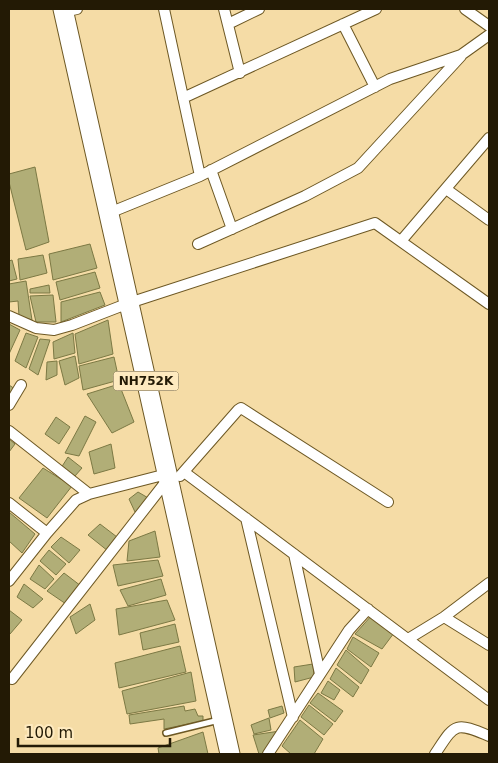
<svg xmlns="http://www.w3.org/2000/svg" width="498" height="763" font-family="'DejaVu Sans',sans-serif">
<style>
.building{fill:#b1ae77;stroke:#7c7944}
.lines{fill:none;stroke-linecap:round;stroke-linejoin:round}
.lane-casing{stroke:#6d5824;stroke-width:8}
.street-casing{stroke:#6d5824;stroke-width:12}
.highway-casing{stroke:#6d5824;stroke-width:21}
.lane{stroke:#fff;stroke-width:5}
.street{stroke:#fff;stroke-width:10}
.highway{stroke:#fff;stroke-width:19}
.labels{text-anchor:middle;stroke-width:5;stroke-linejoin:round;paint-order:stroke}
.shield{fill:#feeabf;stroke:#65583d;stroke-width:1}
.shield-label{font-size:12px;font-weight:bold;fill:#231a05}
</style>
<rect width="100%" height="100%" fill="#f5dca6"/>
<path class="building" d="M35,167L49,242L26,250L9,182V174Z
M90,244L97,268L53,280L49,254Z
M43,255L47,273L20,280L18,259Z
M12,260L17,279L9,281V261Z
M95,272L100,288L60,300L56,282Z
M26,281L32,320L19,316L18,301L9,302V284Z
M49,285L50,293H30V289Z
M100,292L105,305L61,322V302Z
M53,295L56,322H36L30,296Z
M108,320L113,354L79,364L75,334Z
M9,324L20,330L9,354Z
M26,333L38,337L26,368L15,361Z
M73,333L75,353L54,359L53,342Z
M40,339L50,340L38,375L29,369Z
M75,356L79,378L65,385L59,361Z
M114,357L119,380L83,390L79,366Z
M57,361V375L46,380L47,362Z
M119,384L134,422L112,433L87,394Z
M9,385L15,389L9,397Z
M85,416L96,422L79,456L65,453Z
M56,417L70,427L59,444L45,434Z
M9,439L15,444L9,452Z
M111,444L115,468L94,474L89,452Z
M68,457L82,468L75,476L61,468Z
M43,468L72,486L47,518L19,498Z
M138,492L150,499L135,512L129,499Z
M9,512L35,534L22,553L9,541Z
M100,524L117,537L108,551L88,535Z
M155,531L160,557L127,561L129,541Z
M61,537L80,550L69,563L51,547Z
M49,550L66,564L56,575L40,561Z
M158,560L163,576L118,586L113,565Z
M39,565L54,579L45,589L30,579Z
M64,573L81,586L66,604L47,591Z
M161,579L166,595L128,606L120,590Z
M24,584L43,599L33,608L17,597Z
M167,600L175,620L119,635L116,609Z
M90,604L95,620L76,634L70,617Z
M9,610L22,620L10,634L9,633Z
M372,615L394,633L382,649L355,634Z
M175,624L179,642L143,650L140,633Z
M353,637L379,653L371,667L347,649Z
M180,646L186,672L119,688L115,663Z
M346,650L369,670L361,684L337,665Z
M313,664L314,677L295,682L294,667Z
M336,668L359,687L353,697L330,679Z
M191,672L196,701L127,714L122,691Z
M328,681L340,690L334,700L321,693Z
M318,693L343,711L335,722L310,703Z
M309,705L333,724L324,735L301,717Z
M184,706L185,711L195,709L198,716H203V721L164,729V719L130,724L129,715Z
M282,706L284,713L270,718L268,710Z
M269,718L271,730L254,734L251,725Z
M300,720L323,739L314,754H291L282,746Z
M280,731L263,754H259L253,735Z
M203,732L208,754H159L158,748Z"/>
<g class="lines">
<g class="lane-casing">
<path id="lane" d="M166,733L219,720"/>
</g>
<g class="street-casing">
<path id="street" d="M164,9L200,176
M224,9L240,73
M465,9L489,26
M63,12L77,9
M228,24L259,9
M343,24L375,87
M183,98L376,9
M211,170L232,229
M446,189L489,220
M109,213L200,176L390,79L461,55L489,35
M401,241L489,138
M198,244L305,196L358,168L461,56
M9,316L36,328L54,330L72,325L129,303L375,223L489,304
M9,405L21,385
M9,431L89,494
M184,472L489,700
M180,476L238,410L241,408L388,502
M9,503L47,533
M246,518L293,717
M294,554L320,674
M9,581L47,533L76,500L89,494L167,474
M444,617L489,645
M408,639L444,617L489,583
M12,679L168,479
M268,754L349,630L368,609
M435,754C455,724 454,721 489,736"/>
</g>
<g class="highway-casing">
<path id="highway" d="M63,9L230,754"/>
</g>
<use href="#lane" class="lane"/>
<use href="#street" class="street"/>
<use href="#highway" class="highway"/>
</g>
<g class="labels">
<rect class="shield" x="113.5" y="371.5" width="65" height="19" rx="4"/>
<g class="shield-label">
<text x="146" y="385">NH752K</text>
</g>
</g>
<rect width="498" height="763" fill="none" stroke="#231a05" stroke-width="20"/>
<path d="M18 738v8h152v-8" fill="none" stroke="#231a05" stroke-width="2.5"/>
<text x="25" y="738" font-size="15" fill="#231a05" stroke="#feeabf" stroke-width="4" paint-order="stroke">100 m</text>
</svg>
